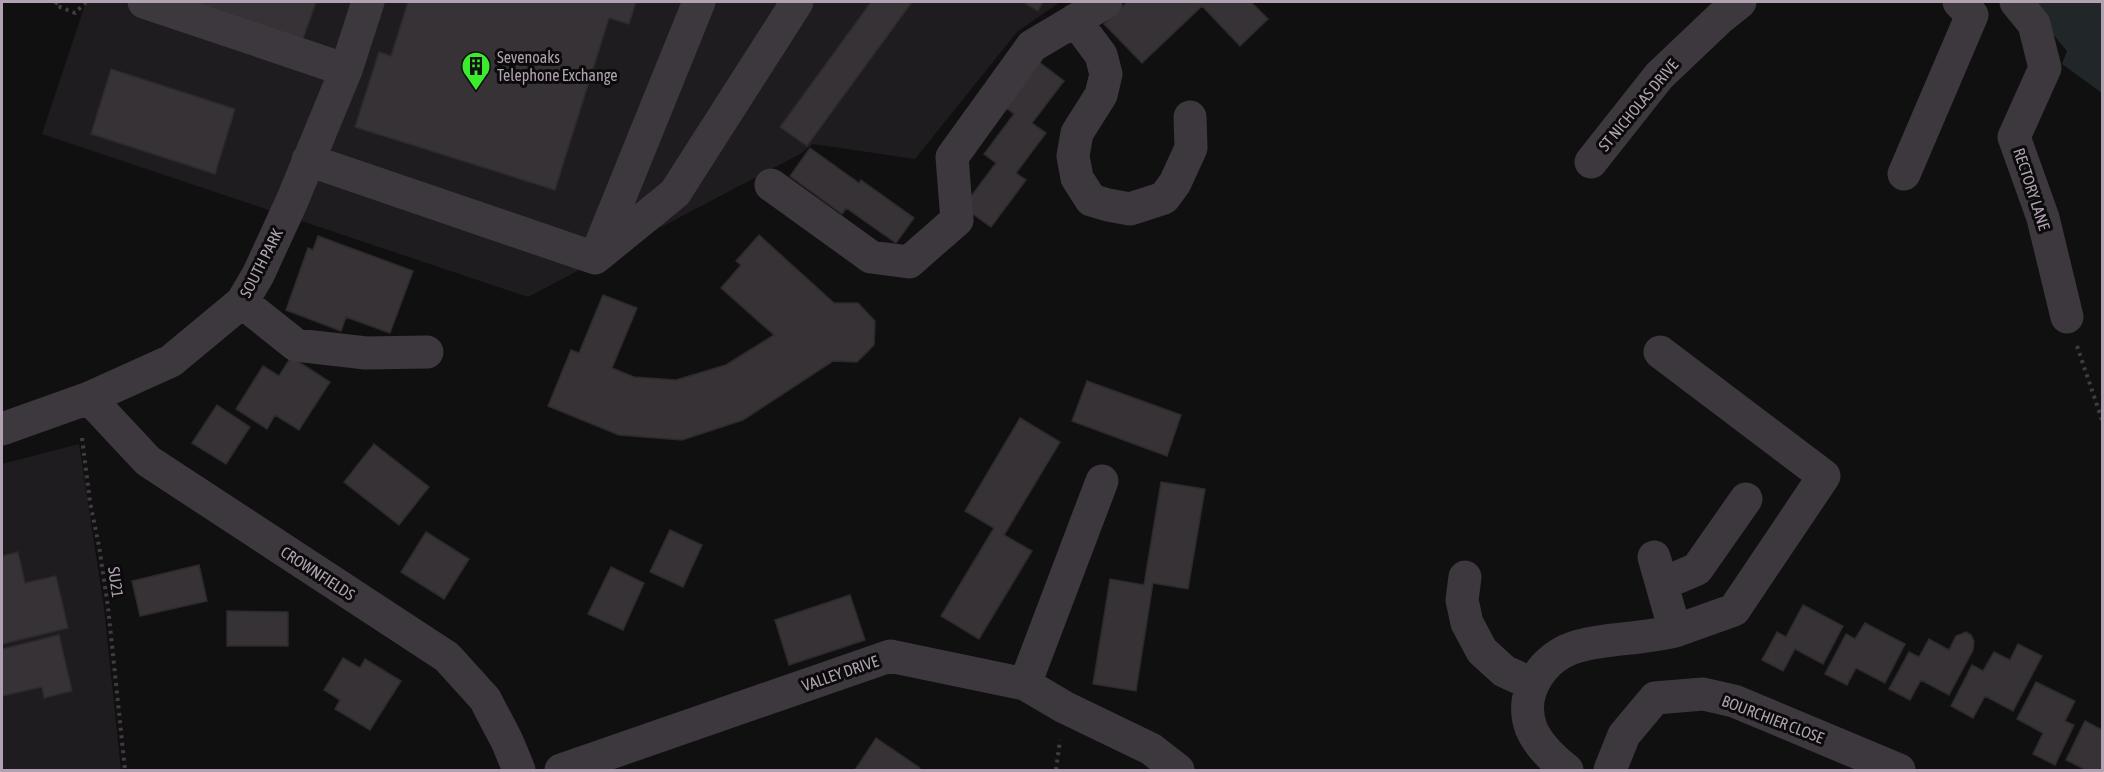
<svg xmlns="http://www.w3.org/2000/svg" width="2104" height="772" font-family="'Asap Condensed',sans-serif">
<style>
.built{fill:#1e1c1e}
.green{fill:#212629}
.building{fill:#363236;stroke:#2d2a2c;stroke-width:1.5}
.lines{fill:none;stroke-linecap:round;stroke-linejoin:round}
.path{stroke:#423b42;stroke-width:4;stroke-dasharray:3 4.5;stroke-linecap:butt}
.minor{stroke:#3d383d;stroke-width:33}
.labels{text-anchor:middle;stroke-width:6;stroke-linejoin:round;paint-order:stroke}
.poi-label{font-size:16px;fill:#b1a2b2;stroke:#0c0b0c;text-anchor:start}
.street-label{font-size:16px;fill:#b1a2b2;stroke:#0c0b0c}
</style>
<rect width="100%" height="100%" fill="#111011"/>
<path class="built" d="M86,2H1060L1017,32L915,159L813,144L800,154L528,297L42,134Z
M79,444L104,608L121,770H2V464Z"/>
<path class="green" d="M2026,2H2102V93L2062,64L2067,51Z"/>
<path class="building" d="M189,2H316L303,39Z
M408,2H636L629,24L609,18L555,190L355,127L379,52L391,56Z
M871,2H912L807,146L780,127Z
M1023,2H1043L1038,11Z
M1127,2H1251L1268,19L1240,46L1202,6L1142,63L1104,24Z
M1039,62L1064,81L1032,123L1046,133L1016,173L1026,180L991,227L963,207L996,163L984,154L1014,114L1005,107Z
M111,69L235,109L215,174L91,134Z
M810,148L859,183L861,180L914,218L896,243L846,208L842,214L790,176Z
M759,235L834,303H858L875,321L874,345L857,362L833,361L743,420L682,440L619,435L548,406L571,350L579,353L603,295L637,308L612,368L634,377L676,380L726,365L774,335L721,288L741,265L736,261Z
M318,236L413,271L390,333L346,317L341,331L286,310L308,248L313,250Z
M291,357L330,382L299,430L275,415L267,429L236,409L263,366L279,376Z
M1087,381L1181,415L1167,456L1072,421Z
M217,405L250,427L226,464L192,443Z
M1020,418L1060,442L1004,535L1032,551L979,639L941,616L994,528L965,511Z
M374,444L429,487L399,525L344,482Z
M1161,482L1205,489L1188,589L1153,583L1136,691L1093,684L1110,579L1144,585Z
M670,530L702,545L683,587L650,572Z
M426,532L469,559L444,599L401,572Z
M18,552L25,583L56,576L68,628L2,644V556Z
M199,565L207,601L140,616L132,581Z
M611,567L644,583L623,630L588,614Z
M850,595L865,640L789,665L775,620Z
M1803,605L1843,626L1823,664L1795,649L1783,671L1762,660L1777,632L1786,637Z
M227,611L288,612V646H227Z
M1865,623L1905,644L1885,683L1856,668L1847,685L1825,674L1846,634L1855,639Z
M1966,632L1971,635L1974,641L1973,650L1949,695L1921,680L1910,700L1889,689L1909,652L1919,657L1929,639L1949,650L1956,636Z
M59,635L72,691L44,698L42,687L2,696V649Z
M2018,644L2042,656L2013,711L1985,696L1973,718L1951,706L1972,665L1983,671L1994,652L2010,660Z
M343,658L360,668L365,659L401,681L370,730L335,709L340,700L324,690Z
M2036,682L2075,701L2065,721L2074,725L2055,765L2033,754L2043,733L2017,719Z
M2085,721L2102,730V770H2086L2066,760Z
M876,738L920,768L918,770H855Z"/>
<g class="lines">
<path class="path" d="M57,2L55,5L75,13L86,2
M2077,346L2102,420
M82,438L90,502L99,546L108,607L125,770
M1056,770L1060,740"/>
<path class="minor" d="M144,2L346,70
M2016,2L2034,24L2045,68L2014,137L2043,218L2067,317
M1075,20L1101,55L1106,74L1101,95L1077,133L1073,156L1077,178L1091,200L1108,205L1130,209L1164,198L1175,183L1191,148L1190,117
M308,160L595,258
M1591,162L1659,76L1720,18L1740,2
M1904,174L1972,15L1959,2
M771,185L871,257L909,262L957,220L952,157L1032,46L1106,2
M596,256L699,2
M595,258L675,193L797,2
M242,302L296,345L366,353L427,352
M1660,352L1824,476L1734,610L1675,631
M89,398L148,461L447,657L485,699L507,741L519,770
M2,429L89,398L171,361L242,302L258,275L292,201L346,70L368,2
M1465,577L1462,600L1467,623L1482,651L1504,671L1532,684
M1662,584L1697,569L1746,499
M1025,684L1102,481
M561,770L890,656L1025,684L1064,707L1151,749L1178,770
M1567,770C1553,759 1538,745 1531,728C1518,692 1544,655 1579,646C1610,638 1643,639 1675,631L1654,557
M1610,770L1624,735L1655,698L1703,694L1734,701L1899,770"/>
</g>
<defs>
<g id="building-pin" transform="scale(1.5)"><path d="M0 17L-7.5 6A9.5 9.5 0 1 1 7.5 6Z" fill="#3aeb2e" stroke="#0c0b0c"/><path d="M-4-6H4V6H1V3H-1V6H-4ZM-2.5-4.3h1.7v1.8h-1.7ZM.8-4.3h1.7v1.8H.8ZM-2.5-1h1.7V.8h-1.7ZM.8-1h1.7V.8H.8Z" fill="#111"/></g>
</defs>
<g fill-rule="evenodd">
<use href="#building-pin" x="476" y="66"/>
</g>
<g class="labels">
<g class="poi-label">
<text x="497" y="63">Sevenoaks<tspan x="497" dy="18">Telephone Exchange</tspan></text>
</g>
<g class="street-label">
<text transform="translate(1638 105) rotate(-50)" y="6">ST NICHOLAS DRIVE</text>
<text transform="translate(2032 189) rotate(72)" y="6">RECTORY LANE</text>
<text transform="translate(261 263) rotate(-63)" y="6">SOUTH PARK</text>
<text transform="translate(318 573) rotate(33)" y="6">CROWNFIELDS</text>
<text transform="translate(116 582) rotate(82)" y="6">SU21</text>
<text transform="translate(840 673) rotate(-19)" y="6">VALLEY DRIVE</text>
<text transform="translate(1773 719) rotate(21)" y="6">BOURCHIER CLOSE</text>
</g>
</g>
<rect width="2104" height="772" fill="none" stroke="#b1a2b2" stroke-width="6"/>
</svg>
